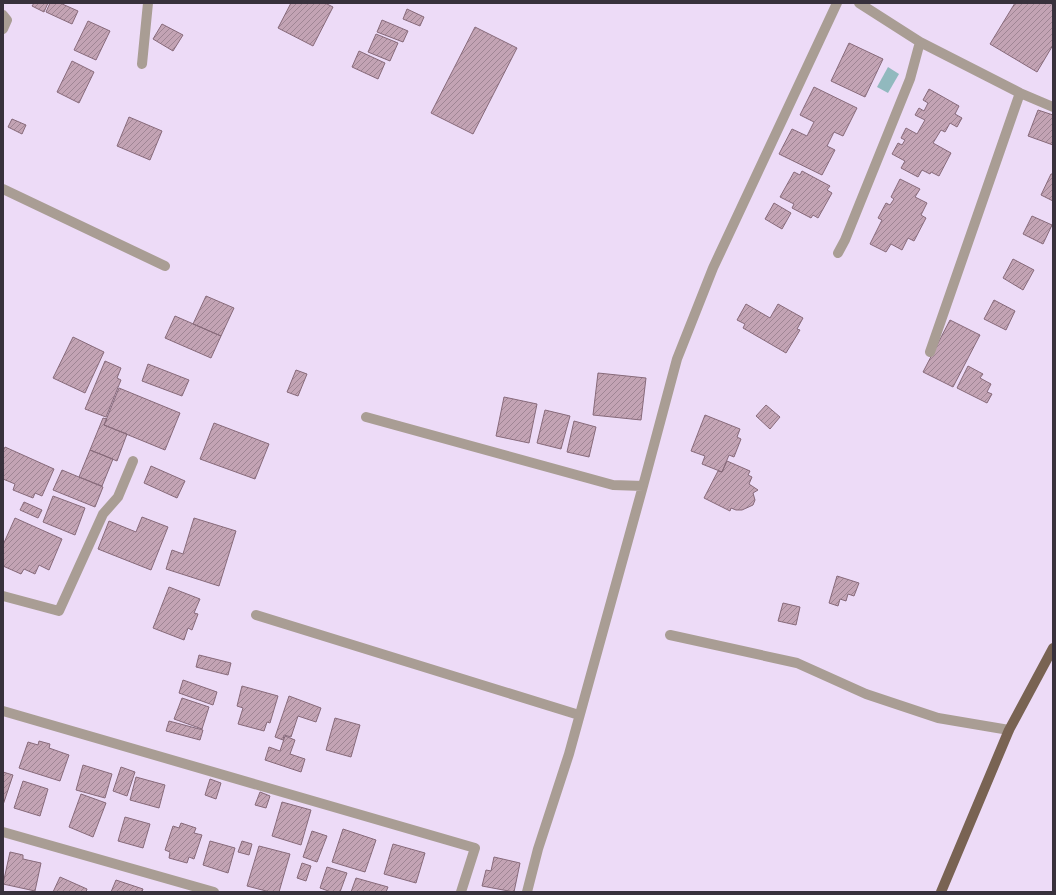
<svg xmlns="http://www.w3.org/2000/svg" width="1056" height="895" font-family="Rubik,sans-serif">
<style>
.water{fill:#91b9be}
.building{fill:url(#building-hatch);stroke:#876a7a}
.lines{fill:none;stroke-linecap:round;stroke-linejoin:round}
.minor{stroke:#a99d94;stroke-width:10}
.major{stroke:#796353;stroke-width:10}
</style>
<defs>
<pattern id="building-hatch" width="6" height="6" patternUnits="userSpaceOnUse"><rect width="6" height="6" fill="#c3a3b4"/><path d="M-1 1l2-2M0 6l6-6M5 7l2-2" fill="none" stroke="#9f8594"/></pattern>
</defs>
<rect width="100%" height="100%" fill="#eddbf7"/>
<path class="water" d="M888,67L899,74L888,93L877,87Z"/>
<path class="building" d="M34,3H48L44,12L32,6Z
M50,3H60L78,11L72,24L46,12Z
M291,3H325L333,7L313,46L278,28Z
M1015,3H1053V45L1037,72L990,44Z
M407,9L424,17L420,26L403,19Z
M382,20L408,31L403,42L377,32Z
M88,21L110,31L96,60L74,50Z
M162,24L183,35L173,51L153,39Z
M475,27L517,48L473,134L431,113Z
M376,34L398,43L390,61L368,52Z
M849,43L883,59L865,97L831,81Z
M359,51L385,63L378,79L352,67Z
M72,61L94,72L79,103L57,92Z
M814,87L857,108L843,136L834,132L827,146L835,150L822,175L779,154L792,129L807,136L814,122L800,115Z
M929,89L959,106L955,114L962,118L957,127L950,123L945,132L941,130L933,143L951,153L939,176L931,172L930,174L922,170L918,177L901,168L905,161L892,154L898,143L902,145L905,140L901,138L906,128L917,134L925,120L915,115L919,108L924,111L928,103L923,100Z
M1038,110L1053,115V145L1028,136Z
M129,117L162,131L150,160L117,146Z
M12,119L26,125L22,134L8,127Z
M802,171L830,186L827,190L832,193L818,218L813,215L811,218L792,208L794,204L780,197L794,172L800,175Z
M1051,174H1053V201L1041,195Z
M900,179L920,189L915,197L927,203L921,215L926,218L914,241L908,238L902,250L891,244L886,252L870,244L882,220L878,218L886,203L890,205L894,199L891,197Z
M774,203L791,213L782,229L765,219Z
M1032,216L1052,225L1043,244L1023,234Z
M1013,259L1034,270L1023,290L1003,278Z
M206,296L234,308L221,336L193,324Z
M994,300L1015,311L1006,330L984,319Z
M746,304L770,318L778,304L803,318L797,329L800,330L786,353L743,328L745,324L737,320Z
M175,316L221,336L211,358L165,338Z
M950,320L980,335L953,387L923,372Z
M73,337L104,352L85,393L53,378Z
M105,361L121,368L117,378L121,380L106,417L85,409Z
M148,364L189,380L182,396L142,381Z
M968,366L983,374L980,378L991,384L987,392L992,394L987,403L957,388Z
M296,370L307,374L298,396L287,392Z
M598,373L646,378L641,420L593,415Z
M119,388L180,413L165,450L104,425Z
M504,397L537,404L529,443L496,436Z
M766,405L780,417L770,429L756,416Z
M545,410L570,416L561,449L537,443Z
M705,415L740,429L737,437L741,439L734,457L729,455L722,472L702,464L705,456L691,451Z
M103,418L107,419L104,425L127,434L117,461L90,450Z
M574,421L596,427L589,457L567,452Z
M214,423L269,444L255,479L200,459Z
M5,447L54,469L42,496L35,493L33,498L13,490L15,484L3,479V451Z
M90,450L113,459L102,486L79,477Z
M727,461L750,471L748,475L752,477L749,484L758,490L753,493L755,500L753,505L742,510H736L731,508L730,511L704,498L718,471L722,472Z
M151,466L185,481L177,498L144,483Z
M62,470L103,487L95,507L53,490Z
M53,496L85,508L75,535L43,522Z
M24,502L42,510L38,518L20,510Z
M142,517L168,527L151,570L98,549L109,521L136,532Z
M15,518L62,539L49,570L39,565L35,574L24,569L21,574L3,566V545Z
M194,518L236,531L219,586L166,569L172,550L183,554Z
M837,576L859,583L854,596L848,594L846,601L840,599L838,606L829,603Z
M169,587L200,599L194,613L198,614L192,630L188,628L184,640L153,628Z
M783,603L800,607L796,625L778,621Z
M199,655L231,663L228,675L196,667Z
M183,680L217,692L213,705L179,693Z
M242,686L278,696L270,723L267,722L264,731L238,724L243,708L237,706Z
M289,696L321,708L316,722L298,716L291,737L284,735L283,740L275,737Z
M182,698L209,707L202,729L174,719Z
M335,718L360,725L351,757L326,750Z
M169,721L203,730L200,740L166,731Z
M285,736L295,740L290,754L305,759L301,772L265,760L269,747L280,751Z
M39,741L50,744L49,748L69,755L60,781L19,768L28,742L38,745Z
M83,765L112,774L105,798L76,790Z
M121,767L135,772L127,796L113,791Z
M3,772L13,775L3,805Z
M136,777L165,785L159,808L130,800Z
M210,779L221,783L216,799L205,795Z
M23,781L48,789L40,816L14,808Z
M260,792L270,796L266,808L255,805Z
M81,794L106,803L93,837L69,827Z
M282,802L311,810L301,845L272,836Z
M125,817L150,824L143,848L118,841Z
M181,823L196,828L194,833L202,835L194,859L189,857L187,863L169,858L170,852L165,850L173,826L179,828Z
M343,829L376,840L365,872L332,862Z
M312,831L327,836L317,862L303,857Z
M210,841L235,848L228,873L203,865Z
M242,841L252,844L249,855L238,852Z
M393,844L425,853L416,883L384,874Z
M259,846L290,854L279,892H270L247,886Z
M10,852L23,855V859L41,863L35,891L3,884Z
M494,857L520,863L514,892L482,886L486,870L491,871Z
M302,863L311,866L306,881L297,878Z
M327,867L347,873L340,892H331L320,888Z
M60,877L87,889L86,892H53Z
M356,878L388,887L386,892H351Z
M116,880L143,889L142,892H111Z"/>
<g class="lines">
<path class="minor" d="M859,3L920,42L1020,93L1053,107
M3,15L7,20L3,29
M142,64L148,3
M3,189L165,266
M838,253L845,240L910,79L920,42
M930,352L1020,93
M366,417L613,485L643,486
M3,596L59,611L103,514L118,497L133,461
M256,615L579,715
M670,635L797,663L866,694L938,718L1009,730
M3,711L475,848L461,892
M3,832L214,892
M527,892L538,849L569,754L643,486L677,359L713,268L837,3"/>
<path class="major" d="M941,892L1009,730L1053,648"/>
</g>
<rect width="1056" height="895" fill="none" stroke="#38313c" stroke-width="8"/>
</svg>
